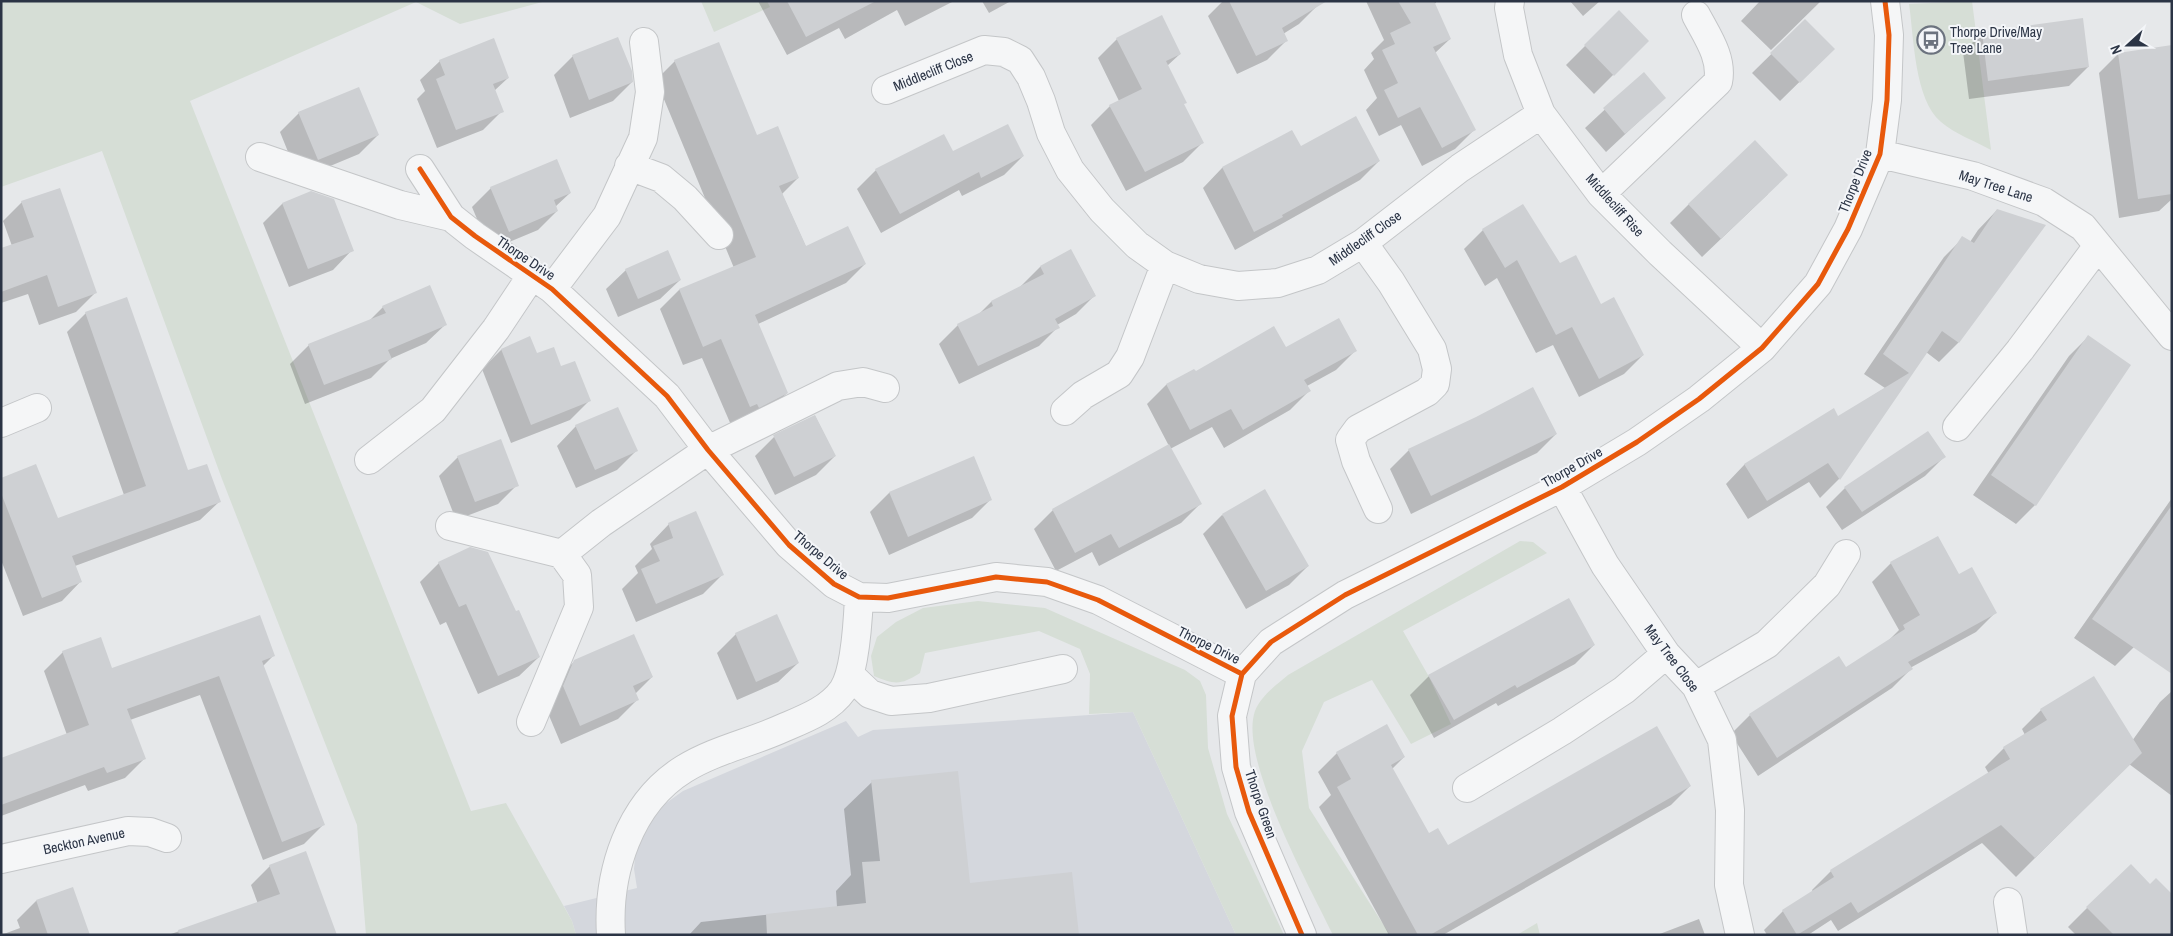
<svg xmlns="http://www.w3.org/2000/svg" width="2173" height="936" font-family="'Archivo Narrow',sans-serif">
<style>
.built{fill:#d4d7dd}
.green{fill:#d6ded6}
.shadow{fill:#0003}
.building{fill:#ced0d3}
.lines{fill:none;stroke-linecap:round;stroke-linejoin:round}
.minor-casing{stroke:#c4c6c8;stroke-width:30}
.minor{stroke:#f5f6f7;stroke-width:28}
.cycleway-casing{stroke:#f4f6f9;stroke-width:8}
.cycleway{stroke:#e8590c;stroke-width:5}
.labels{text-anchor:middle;stroke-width:4;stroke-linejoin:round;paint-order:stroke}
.poi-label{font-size:14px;fill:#2b3445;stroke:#f4f6f9;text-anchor:start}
.street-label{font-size:14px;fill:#2b3445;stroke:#f4f6f9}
</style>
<rect width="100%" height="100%" fill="#e6e8ea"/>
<path class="built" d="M1133,712L1236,935H576L572,921L564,906L637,888L634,869L636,846L655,811L683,791L846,721L858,737L873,730Z"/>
<path class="green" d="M1,1H546L460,24L416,2L190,101L471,811L506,803L572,921L576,935H366L357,825L222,479L102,151L1,187Z
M701,1H767L770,7L714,32Z
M1972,1L1991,150C1975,141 1955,134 1941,122C1914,99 1914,37 1909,4Z
M1520,541L1533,542L1547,553L1403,631L1428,675L1451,724L1411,744L1372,680L1324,702L1302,751L1309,808L1390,935H1333C1311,889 1238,758 1255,711C1261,696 1276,685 1288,675Z
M978,601L1045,608L1185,670L1200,681L1206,695L1208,748L1227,814L1284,935H1236L1133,712L1089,714L1090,674L1080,649L1039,631L925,653L920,673C901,685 895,685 874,676L871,656L877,637L896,622L923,608Z
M1537,923L1540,935H1517Z"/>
<path class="shadow" d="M758,1H954L905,26L897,10L845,39L839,28L787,55Z
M982,1H1011L989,13Z
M1223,1H1316L1318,5L1299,24L1283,34L1286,41L1267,60L1237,74L1208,16Z
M1366,1H1437L1434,5L1450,39L1435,53L1474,130L1455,149L1422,166L1401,125L1379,136L1366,110L1377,98L1364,70L1374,59L1371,53L1384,40Z
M1570,1H1600L1583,16Z
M1760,1H1821L1771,50L1741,21Z
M1805,21L1833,49L1780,101L1752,73Z
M1982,33L2088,67L2069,86L1969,99L1963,52Z
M1117,39L1180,54L1167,66L1183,105L1202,143L1183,162L1126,191L1091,125L1110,106L1119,101L1098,58Z
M1647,41L1594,94L1566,65L1585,46Z
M2118,54L2172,145V199L2159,211L2119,218L2099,73Z
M573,56L632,82L613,101L570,118L554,75Z
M440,61L508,78L494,91L502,111L483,130L437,148L417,99L425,91L420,80Z
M675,61L798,178L782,194L806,247L865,264L846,283L758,324L787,393L768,412L731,425L702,358L683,365L660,309L679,290L734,268L656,80Z
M1643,74L1664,98L1606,152L1585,128Z
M299,113L378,135L359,154L299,179L280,132Z
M1292,131L1300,147L1379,161L1360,180L1235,250L1203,188L1222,168Z
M952,153L1023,156L1004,175L962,196L959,190L881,233L857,189L876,170Z
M491,188L570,193L555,207L557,211L538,230L490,250L472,207Z
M311,192L352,250L333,270L289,287L263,223L282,204Z
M1768,194L1702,257L1670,223L1689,204Z
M22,202L95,293L76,312L39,325L28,294L1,303V250L12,246L3,221Z
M1523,206L1560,265L1600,306L1643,355L1624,374L1579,397L1553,345L1536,353L1497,278L1485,286L1464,249L1483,230Z
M1997,210L2044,226L1958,343L1939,362L1926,352L1839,479L1820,498L1809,482L1748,519L1726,484L1745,464L1837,418L1885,388L1864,374L1944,257L1963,238L1970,242L1978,230Z
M1071,251L1095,295L1076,314L1057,325L1058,327L1039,346L959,384L939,344L958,325L979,314L991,302L1020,287L1040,267Z
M626,270L680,280L660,299L618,317L606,289Z
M383,307L446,324L426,343L390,359L371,378L305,404L290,364L309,345L369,321Z
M86,313L188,472L220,501L200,520L75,566L81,581L62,601L23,616L1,560V479L57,520L124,495L67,332Z
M2088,337L2129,366L2035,505L2016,524L1973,495L2069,356Z
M530,338L536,355L589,401L570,420L511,443L482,369L501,350Z
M1355,351L1336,370L1307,386L1309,391L1290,410L1224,448L1212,427L1170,449L1200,504L1181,523L1099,566L1092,552L1056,571L1034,529L1053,510L1169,446L1147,404L1166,385L1194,370L1195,373Z
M815,416L835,456L816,475L775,495L755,456L774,437Z
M576,426L636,451L617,470L576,488L557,446Z
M1556,434L1537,453L1411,514L1390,469L1409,450Z
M458,457L517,485L498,504L456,520L439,476Z
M1944,457L1925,476L1842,530L1826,507L1845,488Z
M974,458L991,499L972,518L889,555L870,512L889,493Z
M2172,498V592L2134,647L2115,666L2074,638Z
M1222,515L1308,566L1289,585L1246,609L1203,534Z
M669,524L722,575L703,594L636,622L622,589L638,573L635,566L652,549L650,544Z
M439,563L516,613L539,657L519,676L478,694L446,622L440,625L420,582Z
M1891,563L1958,576L1996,612L1976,632L1910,668L1911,669L1892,688L1758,776L1731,734L1750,715L1846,669L1887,642L1899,630L1872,582Z
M736,634L798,663L778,682L737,700L717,653Z
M1594,645L1575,664L1498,706L1496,703L1434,738L1410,695L1429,676Z
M63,652L112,669L273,656L262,667L323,825L304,844L263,860L200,695L130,720L144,759L125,778L88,791L85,785L1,816V760L67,735L44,671Z
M575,661L652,677L635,694L637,700L618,719L561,744L545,706L555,680Z
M2172,691V796L2129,764L2016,877L1982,843L1838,931L1831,920L1808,935H1767L1764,930L1783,911L1813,892L1812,890L1831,871L1989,774L1985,767L2004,748L2025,735L2022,729L2041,710L2132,741L2160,702Z
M1337,753L1404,757L1392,769L1428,835L1447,847L1690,786L1671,805L1443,935H1389L1319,807L1331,795L1318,772Z
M872,782L969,885L1078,935H689L701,922L837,907L836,891L851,875L844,809Z
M270,866L336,935H168L258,904L251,885Z
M2150,886L2172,935H2076L2068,927L2087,908Z
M72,888L89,935H1L20,928L17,920L36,901Z
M1699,919L1705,935H1657Z"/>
<path class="building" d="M787,1H876L806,37Z
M1229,1H1327L1282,28L1288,41L1256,56Z
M1398,1H1434L1451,39L1433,47L1476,130L1442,148L1420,107L1398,118L1384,90L1398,83L1382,50L1395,44L1390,33L1411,23Z
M1619,10L1649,41L1614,76L1584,45Z
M1162,15L1181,54L1166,61L1187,103L1184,104L1204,143L1145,172L1109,105L1142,89L1116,38Z
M2083,18L2089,67L1988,81L1982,32Z
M1805,19L1835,49L1800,83L1770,53Z
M618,37L632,71L633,82L589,100L572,55Z
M494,38L509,78L493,84L504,112L456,130L436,79L445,75L439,60Z
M719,42L757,135L778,126L799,178L779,186L806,246L848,226L866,264L755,315L788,393L759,408L757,404L750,407L721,339L703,347L679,289L756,257L674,60Z
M2172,45V194L2138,199L2118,53Z
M1644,72L1666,98L1625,134L1603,108Z
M359,87L379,135L318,160L298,112Z
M1356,116L1380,161L1282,215L1283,217L1254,232L1222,167L1292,130L1301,146Z
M1008,124L1024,156L981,178L979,172L900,214L875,169L944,134L953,151Z
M1755,140L1788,175L1721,239L1688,204Z
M557,159L571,193L554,200L558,211L509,232L490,187Z
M60,188L97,293L58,307L47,275L1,292V248L34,237L21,201Z
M311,191L334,199L354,251L308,269L282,203Z
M1523,204L1560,263L1576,255L1601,304L1614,297L1644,355L1599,379L1572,327L1556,335L1517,260L1505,268L1482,229Z
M1997,209L2046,225L1959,343L1942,331L1840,480L1828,463L1767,501L1744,464L1834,408L1838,416L1909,373L1883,354L1962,236L1974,243Z
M1071,249L1096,296L1055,319L1060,328L978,366L957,324L993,306L991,301L1044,274L1040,266Z
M668,250L681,280L638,299L625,269Z
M430,285L447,325L388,350L392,359L324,385L308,344L386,313L382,306Z
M127,297L188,470L207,464L221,502L72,556L82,582L42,598L1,493V478L36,464L58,518L146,486L85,312Z
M1339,318L1357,351L1304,380L1311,391L1243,430L1231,409L1190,430L1166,384L1194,369L1196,371L1274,326L1286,347Z
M2088,335L2131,365L2036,506L1991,475Z
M530,336L537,353L554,347L561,366L575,361L591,401L531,425L501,349Z
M1533,387L1557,434L1431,496L1408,449L1476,417Z
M618,407L638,451L595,470L575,425Z
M815,415L836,456L794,477L773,435Z
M1928,431L1946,457L1862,512L1844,487Z
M501,439L519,486L475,502L457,456Z
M1169,444L1202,504L1119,548L1111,534L1075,553L1052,509Z
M974,456L992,500L908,537L889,492Z
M1265,489L1309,566L1266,591L1222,514Z
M2172,505V674L2092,619Z
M696,511L724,575L656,604L641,569L660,561L653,546L673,538L668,523Z
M1938,536L1959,574L1972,567L1997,613L1908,662L1913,669L1777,758L1749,714L1839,656L1846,667L1905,629L1903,625L1920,615L1890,562Z
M470,547L488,552L516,611L519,610L540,657L498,676L466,604L459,607L438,562Z
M1569,598L1595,645L1517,688L1515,685L1454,720L1428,675Z
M777,614L799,663L756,682L735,633Z
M260,615L275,656L262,661L325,825L282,842L219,676L127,709L146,759L107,773L104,767L1,805V758L89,725L62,651L101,637L112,668Z
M634,634L653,677L633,686L639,700L580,726L563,686L574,660Z
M2094,676L2142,753L2035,858L2001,825L1858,913L1851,902L1797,935L1782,910L1834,877L1830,870L2010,759L2003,747L2047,720L2040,709Z
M1387,724L1405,757L1391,765L1429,833L1438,828L1448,845L1657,726L1691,786L1430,935H1418L1337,787L1351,779L1336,752Z
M958,771L970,883L1072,872L1079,935H767L766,914L866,903L862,862L880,861L871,780Z
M306,851L337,935H179L178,930L280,894L269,865Z
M2131,864L2150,884L2156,878L2172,894V935H2114L2086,907Z
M73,887L90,935H48L36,900Z"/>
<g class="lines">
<g class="minor-casing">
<path id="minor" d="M1510,1L1509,8L1518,55L1541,114L1601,194L1660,253L1762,348
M886,90L984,50L1004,52L1020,60L1031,77L1041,101L1051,133L1070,170L1102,210L1137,245L1165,265L1199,279L1238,286L1278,283L1318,270L1363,243L1460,168L1541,114
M1880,154L1973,176L2044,202L2083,227L2172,336
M260,157L400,205L451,217
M629,166L661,178L685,198L719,235
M420,169L451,217L475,236L552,289L667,396L708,450L789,545L834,584L859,597L888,598L996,577L1047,582L1098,600L1242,674
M1601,194L1718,82C1723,58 1707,36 1696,15
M1363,243L1391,282L1432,349L1437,369L1435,384L1427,392L1358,429L1350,440L1356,461L1378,509
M552,289L607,216L643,138L650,92L644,42
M1065,411L1083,395L1119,374L1130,357L1165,265
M1,423L37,408
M1957,427L2020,350L2098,246
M369,460L433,410L496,329L532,275
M1562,487L1605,565L1666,654L1696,686L1722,740L1730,810L1729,885L1740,935
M450,526L562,554L577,575L579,607L531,722
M562,554L601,523L708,450L838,386L863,382L885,388
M850,675L870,694L891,701L929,698L1063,669
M1696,686L1767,644L1827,585L1846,554
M1467,788L1562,731L1624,690L1666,654
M1,859L128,831L150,832L167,838
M2008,902L2013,935
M611,935C607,873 629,803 684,769C715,750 750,743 783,728C804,719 829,710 843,690C855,672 858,619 859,597
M1302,935L1249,812L1236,767L1232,716L1242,674L1271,642L1345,595L1562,487L1637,442L1699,399L1762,348L1818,284L1848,229L1880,154L1887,100L1889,35L1885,1"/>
</g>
<use href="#minor" class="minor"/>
<g class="cycleway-casing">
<path id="cycleway" d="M420,169L451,217L475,236L552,289L667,396L708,450L789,545L834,584L859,597L888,598L996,577L1047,582L1098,600L1242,674
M1302,935L1249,812L1236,767L1232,716L1242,674L1271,642L1345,595L1562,487L1637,442L1699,399L1762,348L1818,284L1848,229L1880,154L1887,100L1889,35L1885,1"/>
</g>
<use href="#cycleway" class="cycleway"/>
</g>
<defs>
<g id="bus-ring" transform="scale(1.4375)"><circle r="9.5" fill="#f4f6f9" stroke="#6c737f" stroke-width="1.5"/><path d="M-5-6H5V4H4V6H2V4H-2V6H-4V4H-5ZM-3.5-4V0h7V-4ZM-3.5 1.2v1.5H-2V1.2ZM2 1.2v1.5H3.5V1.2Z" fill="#6c737f"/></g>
</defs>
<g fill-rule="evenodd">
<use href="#bus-ring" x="1931" y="40"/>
</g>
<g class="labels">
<g class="poi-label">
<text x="1950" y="37">Thorpe Drive/May<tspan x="1950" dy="16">Tree Lane</tspan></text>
</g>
<g class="street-label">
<text transform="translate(933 71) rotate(-22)" y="5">Middlecliff Close</text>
<text transform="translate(1855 181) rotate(-68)" y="5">Thorpe Drive</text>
<text transform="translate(1996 186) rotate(18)" y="5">May Tree Lane</text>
<text transform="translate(1615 205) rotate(48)" y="5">Middlecliff Rise</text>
<text transform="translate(1365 238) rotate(-35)" y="5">Middlecliff Close</text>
<text transform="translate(526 258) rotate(34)" y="5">Thorpe Drive</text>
<text transform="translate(1572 467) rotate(-30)" y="5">Thorpe Drive</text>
<text transform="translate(821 555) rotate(40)" y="5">Thorpe Drive</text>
<text transform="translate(1209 645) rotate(26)" y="5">Thorpe Drive</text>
<text transform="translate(1672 658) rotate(53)" y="5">May Tree Close</text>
<text transform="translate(1261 804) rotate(71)" y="5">Thorpe Green</text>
<text transform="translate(84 841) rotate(-12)" y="5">Beckton Avenue</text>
</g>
</g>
<rect width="2173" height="936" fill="none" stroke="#2b3445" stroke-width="5"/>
<g transform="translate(2128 45) rotate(249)" stroke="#f4f6f9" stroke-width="4" paint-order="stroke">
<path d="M0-4L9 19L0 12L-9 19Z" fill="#2b3445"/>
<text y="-8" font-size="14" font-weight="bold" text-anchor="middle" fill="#2b3445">N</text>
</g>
</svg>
